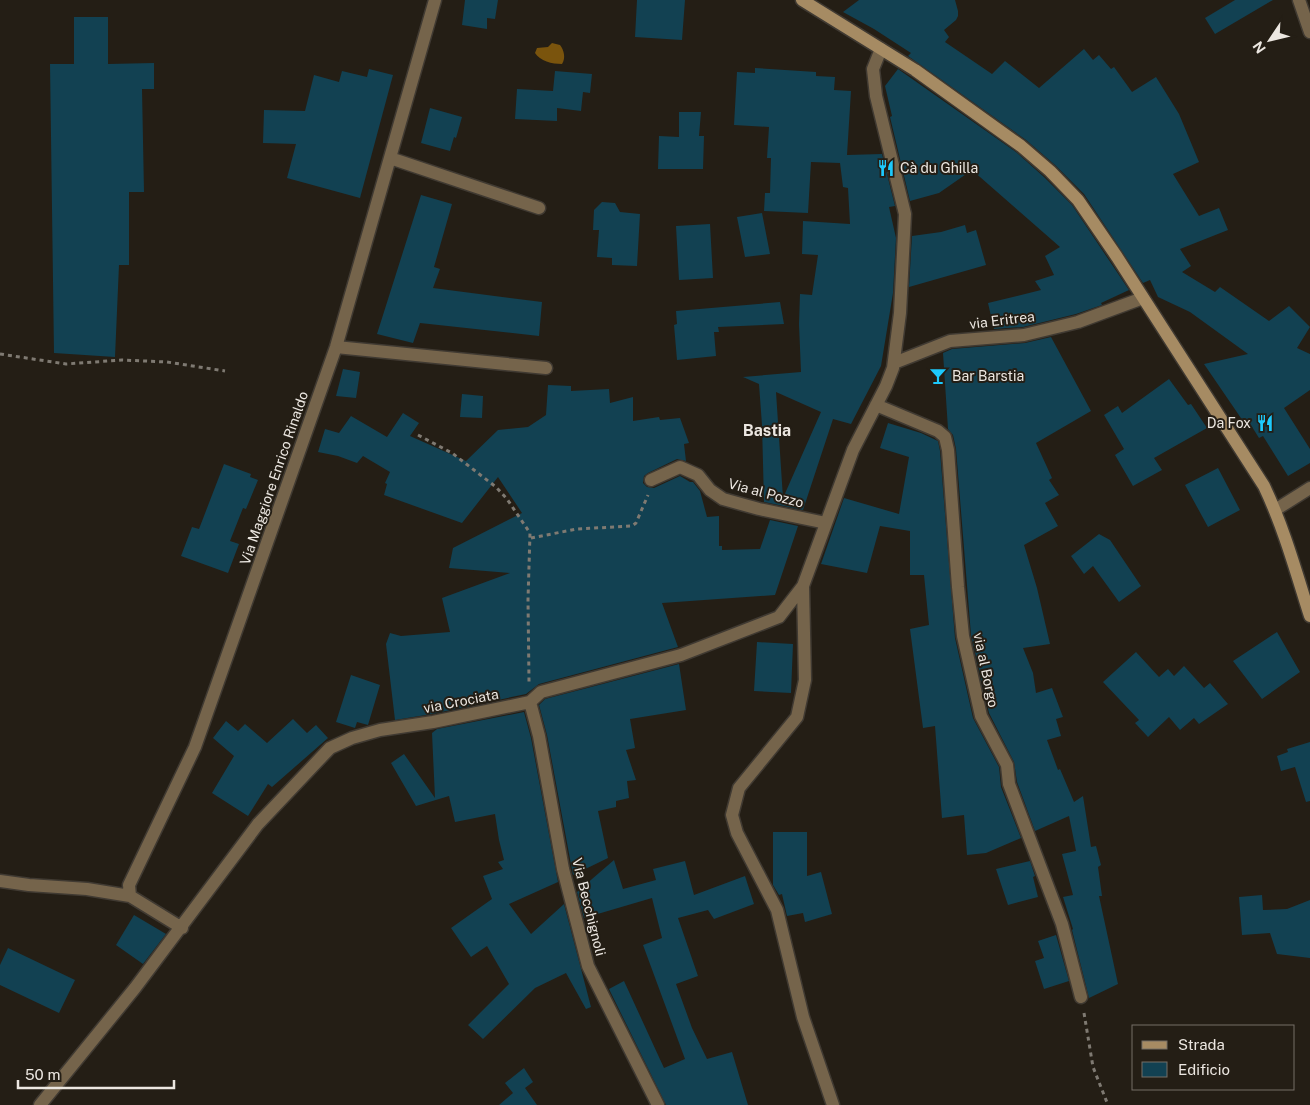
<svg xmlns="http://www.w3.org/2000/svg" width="1310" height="1105" font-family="'Public Sans',sans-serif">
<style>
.water{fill:#7a540d}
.building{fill:#124152;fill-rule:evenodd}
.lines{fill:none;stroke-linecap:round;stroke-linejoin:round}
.minor-casing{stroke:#403a32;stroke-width:15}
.secondary-casing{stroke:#403a32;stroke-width:15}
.path{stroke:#7f7a72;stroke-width:3;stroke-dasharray:4 4;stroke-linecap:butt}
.minor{stroke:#75644b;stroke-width:12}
.secondary{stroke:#a68b63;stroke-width:12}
.labels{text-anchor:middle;stroke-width:4;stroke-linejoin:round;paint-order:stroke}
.poi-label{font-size:14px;fill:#ece7e1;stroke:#241e15;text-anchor:start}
.street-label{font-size:14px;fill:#ece7e1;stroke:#241e15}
.quarter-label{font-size:16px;font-weight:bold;fill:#ece7e1;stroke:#241e15}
</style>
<rect width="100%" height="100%" fill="#241e15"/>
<path class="water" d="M552,43L560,45C564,50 566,58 562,64C552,64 540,61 535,53L537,48L548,47Z"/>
<path class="building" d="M465,0H498L495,19L487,18V29L462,25Z
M637,0H685L682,40L635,37Z
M859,0H955L958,11V16L956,20L944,30L949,37L945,42L992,74L1005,61L1039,88L1084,49L1093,60L1099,55L1111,69L1114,67L1132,92L1156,77L1179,114L1199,162L1173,174L1199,216L1219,208L1228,230L1180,249L1191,266L1182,272L1215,292L1220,287L1269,321L1289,306L1310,327L1297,348L1310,354V390L1284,408L1310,449V463L1288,476L1263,436L1259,438L1249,422L1245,424L1204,364L1248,354L1190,312L1158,297L1150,280L1143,283L1084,194L1055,165L1026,140L908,56L911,53L874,29L843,12Z
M1235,0H1273L1215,34L1205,18Z
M74,17H108V64L154,63V89H142L144,192H129V265H119L115,357L54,353L50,64H74Z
M755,68L816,72V76L835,77L834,90L851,91L847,155L882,154L895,206L889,207L896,238L893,293L881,366L851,424L833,419L803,510L764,502L762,425L759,384L743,377L801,372L799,324L800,294L812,295L818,255L802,254L803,221L850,224L848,188L843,187L840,163L811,162L808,213L764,211L765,193H770L771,158H767L769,127L734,125L737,72L755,73ZM776,392L821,412L783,498Z
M369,69L393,75L360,198L287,178L296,144L263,143L264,110L305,111L314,75L339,82L342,71L367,77Z
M898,69L1016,152L1044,177L1072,205L1129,290L1101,303L1102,305L1076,314L1023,327L994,329L988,303L1041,290L1035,281L1054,275L1045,256L1060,247L972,170L939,193L910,201L890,117L892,116L885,86Z
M555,71L592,74L590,93L583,92L581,111L557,108V121L515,119L517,89L553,91Z
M430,108L462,117L456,138L454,137L450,151L421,143Z
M679,112H701L699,136H704L703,169H658L659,136L679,137Z
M421,195L452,204L434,267L440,269L433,288L542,302L539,336L420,323L413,343L377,334Z
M602,202L615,203L620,212L640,214L637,266L612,265V258L597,257L599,230H593L594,210Z
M762,213L770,254L745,257L737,217Z
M710,224L713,278L679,280L676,226Z
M965,225L967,233L976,230L986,265L909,287L912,236L941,232Z
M780,302L784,324L718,327L719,332H714L716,356L677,360L674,325L677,324L676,311Z
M1051,337L1091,411L1036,443L1052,478L1049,480L1059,495L1045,503L1058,526L1024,545L1037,588L1050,644L1023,648L1033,673L1036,693L1052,688L1063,717L1056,719L1061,736L1047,740L1058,770L1060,769L1074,802L1083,796L1091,847L1096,846L1101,865L1098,867L1102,896H1099L1118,984L1089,998L1072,930L1073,929L1063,897L1073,895L1062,854L1076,851L1069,816L1035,831L1017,782L1014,762L989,713L971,635L956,449L953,435L948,429L943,353L952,349L1025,343Z
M343,369L360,372L356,398L336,396Z
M1169,379L1188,405L1191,404L1207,428L1154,458L1162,470L1133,486L1115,455L1124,449L1104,415L1118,406L1122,413Z
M548,385L571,386V391L609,389L610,403L633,397V421L659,417L660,420L680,418L689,443L684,444L686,461L677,459L648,473L644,476L643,483L647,487L654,488L680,476L690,482H693L700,491L707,517L719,516V546H722V550L760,549L770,520L798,526L775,595L662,603L678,647L539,684L526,694L432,714L395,720L386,644L390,633L401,636L450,632L442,598L510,573L449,568L453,548L522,513L498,477L462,523L384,495L387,484L385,483L390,472L363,456L357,463L338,456L318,452L325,429L339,433L351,416L387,437L403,413L419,423L410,436L466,461L498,430L528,427L546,415Z
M462,394L483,396L482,418L460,417Z
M888,423L921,433L938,441L940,451L955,638L973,718L999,767L1001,787L1021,838L986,853L967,855L964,815L942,818L935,726L923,728L910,629L929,625L924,575H910V531L880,526L867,573L821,564L844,498L899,514L909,457L880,448Z
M224,464L251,474L250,477L258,480L246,509L243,508L230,541L239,544L228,573L181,556L192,527L199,529Z
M1218,468L1240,510L1208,527L1185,485Z
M1099,534L1110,540L1141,586L1119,602L1093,566L1084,574L1071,556Z
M1277,632L1300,672L1262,699L1233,661Z
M757,642L793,644L791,693L754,691Z
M1136,652L1159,677L1168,669L1174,676L1184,666L1204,688L1210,683L1228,704L1199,724L1194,718L1180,730L1169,717L1148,737L1135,723L1139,720L1103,682Z
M679,664L686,710L630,719L635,748L626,750L636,780L627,781L629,798L616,801V807L598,811L608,858L573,875L547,735L539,705L545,699Z
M351,675L380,685L368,725L357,722L355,728L336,722Z
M524,712L531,738L558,882L509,904L531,934L564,904L591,1007L586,1009L566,973L535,988L483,1039L468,1025L509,984L487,946L471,957L451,928L492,899L483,876L503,869L498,862L504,860L499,840L495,814L455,822L449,796L416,806L391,763L404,754L435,798L432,733L437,729Z
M293,719L307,733L316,725L328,738L272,787L268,784L248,816L212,793L234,756L213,738L226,721L238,731L245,724L267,743Z
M1310,742V801L1306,802L1295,767L1281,771L1277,756L1288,752L1287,749Z
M773,832H807V876L821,872L832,914L805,922L803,913L787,916L782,894L779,895L773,885Z
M614,860L623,889L656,880L653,869L685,861L694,895L745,876L754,904L714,919L708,910L678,918L698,976L676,984L692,1028L707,1059L732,1052L748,1105H666L609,989L624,981L664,1068L685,1059L643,945L662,938L652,898L584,918L577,892Z
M1030,861L1035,876L1033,877L1038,897L1008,905L996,869Z
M1262,895L1263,910L1287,909L1310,900V958L1277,954L1270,933L1242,935L1239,897Z
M134,915L166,934L143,964L116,945Z
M1056,935L1069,981L1044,989L1035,961L1044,958L1038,941Z
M8,948L75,980L59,1013L0,985V965Z
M524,1068L533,1082L525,1088L537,1105H499L513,1093L505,1083Z"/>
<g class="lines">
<g class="minor-casing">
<path id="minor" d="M1299,0L1310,32
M390,158L539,208
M336,347L546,368
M894,363L950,341L1024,335L1078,322L1143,298
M876,405L938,431L945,437L948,450L958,587L963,636L981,716L1007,765L1009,784L1062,924L1081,997
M651,480L680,467L698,475L710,490L723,499L759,509L826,523
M1275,510L1310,488
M530,702L539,736L563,869L588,966L658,1105
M0,881L29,885L87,889L130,896
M182,928L130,896L129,885L195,747L336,347L435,0
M40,1105L135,988L258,824L330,748L352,738L380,730L433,722L530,702L541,692L681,655L779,617L803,586
M833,1105L803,1017L777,910L737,833L732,815L739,788L797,717L805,680L803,586L853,450L886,386L893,368L900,313L905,214L876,96L873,69L881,49"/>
</g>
<g class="secondary-casing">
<path id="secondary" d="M802,0L915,70L1021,146L1050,171L1078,200L1117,257L1264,486C1284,528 1296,572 1310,616"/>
</g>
<path class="path" d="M0,354L66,364L122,360L167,362L225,371
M418,435L452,453L496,487L507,499L530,533L528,600L529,682
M531,538L577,529L632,526L636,523L648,495
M1084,1013L1093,1067L1108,1105"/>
<use href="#minor" class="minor"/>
<use href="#secondary" class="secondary"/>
</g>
<defs>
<g id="restaurant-bare" transform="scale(1.35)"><path d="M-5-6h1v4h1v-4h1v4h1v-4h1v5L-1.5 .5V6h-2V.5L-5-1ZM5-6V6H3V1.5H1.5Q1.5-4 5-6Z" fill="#1dc9fc" stroke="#241e15" stroke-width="2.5" paint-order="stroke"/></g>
<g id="bar-bare" transform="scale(1.35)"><path d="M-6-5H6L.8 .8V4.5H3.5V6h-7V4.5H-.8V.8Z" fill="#1dc9fc" stroke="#241e15" stroke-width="2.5" paint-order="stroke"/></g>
</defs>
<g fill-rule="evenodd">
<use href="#restaurant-bare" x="886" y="168"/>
<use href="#bar-bare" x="938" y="376"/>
<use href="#restaurant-bare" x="1265" y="423"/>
</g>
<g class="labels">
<g class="poi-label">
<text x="900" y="173">Cà du Ghilla</text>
<text x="952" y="381">Bar Barstia</text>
<text x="1251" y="428" text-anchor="end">Da Fox</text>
</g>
<g class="street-label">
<text transform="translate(1002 320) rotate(-7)" y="5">via Eritrea</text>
<text transform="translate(274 478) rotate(-71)" y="5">Via Maggiore Enrico Rinaldo</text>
<text transform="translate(766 493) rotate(15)" y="5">Via al Pozzo</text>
<text transform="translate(986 670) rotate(78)" y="5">via al Borgo</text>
<text transform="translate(461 701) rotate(-11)" y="5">via Crociata</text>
<text transform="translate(589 907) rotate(76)" y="5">Via Becchignoli</text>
</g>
<g class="quarter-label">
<text x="767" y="436">Bastia</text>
</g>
</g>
<rect x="1132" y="1025" width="162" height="65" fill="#241e15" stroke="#746e67"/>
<rect x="1142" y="1041" width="25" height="8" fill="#a68b63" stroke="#746e67"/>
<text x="1178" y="1050" font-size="15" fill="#ece7e1">Strada</text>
<rect x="1142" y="1062" width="25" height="15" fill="#124152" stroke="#746e67"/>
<text x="1178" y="1075" font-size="15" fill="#ece7e1">Edificio</text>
<g transform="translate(1270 40) rotate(235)" stroke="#241e15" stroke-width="4" paint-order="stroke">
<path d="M0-4L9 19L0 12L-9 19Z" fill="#ece7e1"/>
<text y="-8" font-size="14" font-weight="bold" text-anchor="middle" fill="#ece7e1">N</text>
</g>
<path d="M18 1080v8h156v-8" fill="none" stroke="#ece7e1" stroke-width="2.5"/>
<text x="25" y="1080" font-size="15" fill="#ece7e1" stroke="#241e15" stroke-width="4" paint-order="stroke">50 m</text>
</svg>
